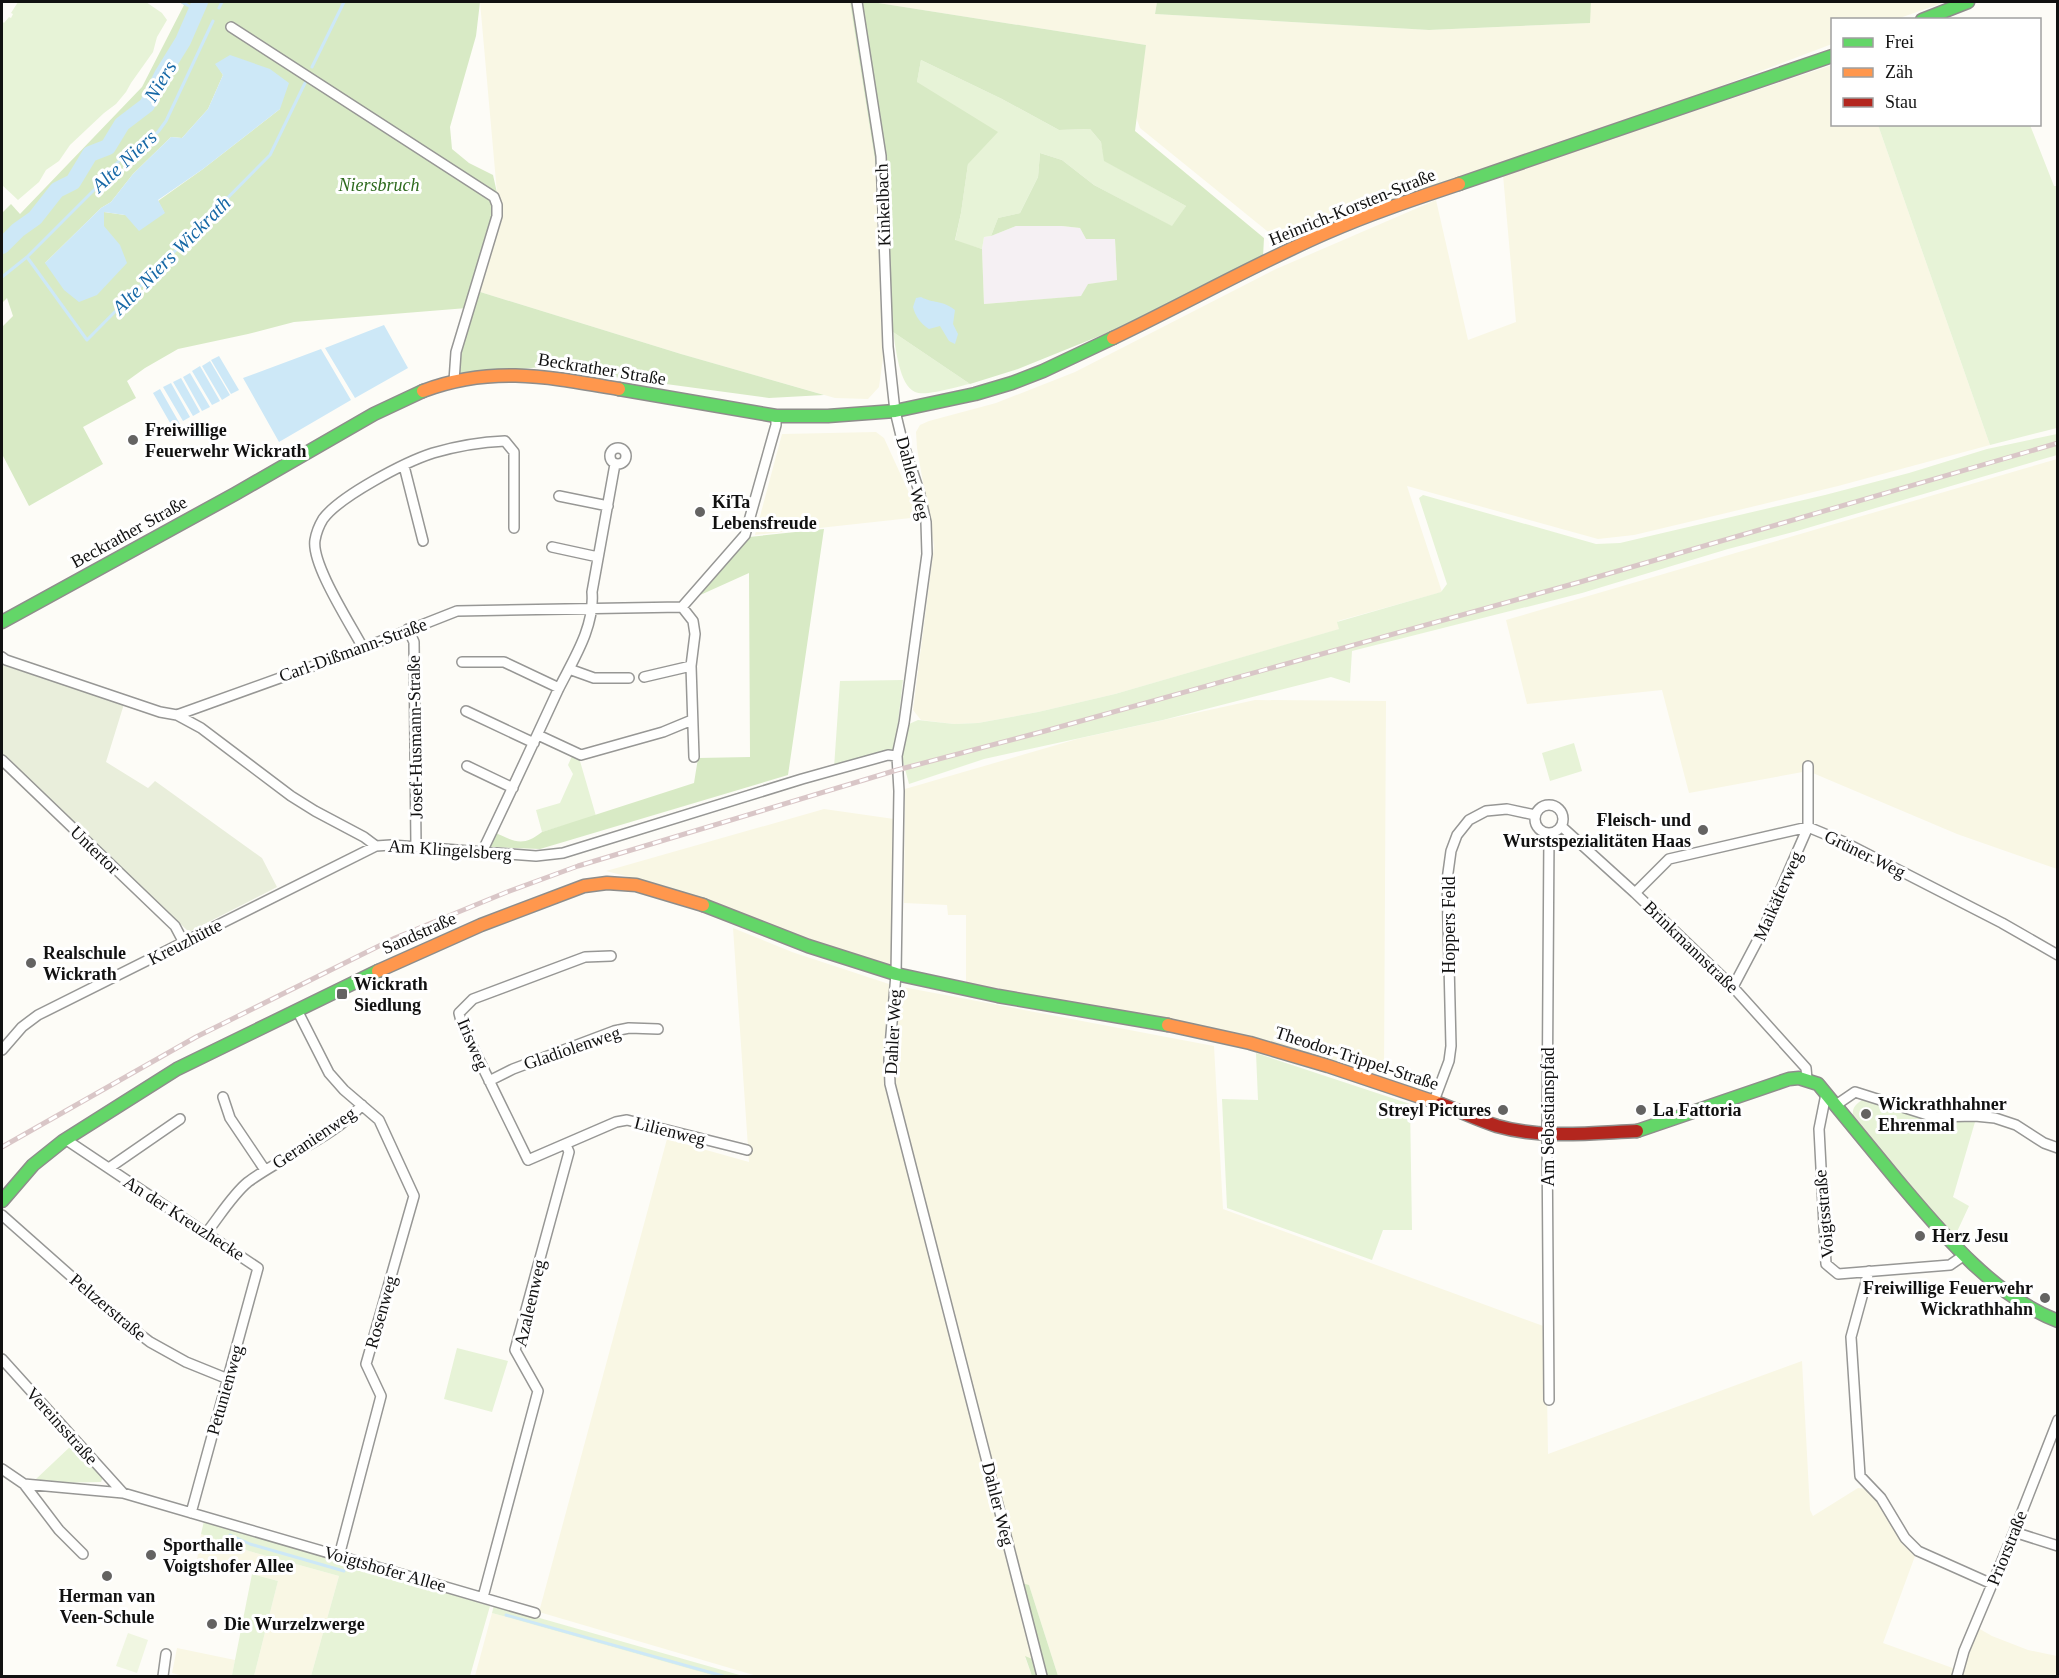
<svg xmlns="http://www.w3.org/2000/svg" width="2059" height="1678" font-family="Georgia,serif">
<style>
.industrial{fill:#f5f0f3}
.farmland{fill:#f9f7e4}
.green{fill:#e7f3d7}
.forest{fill:#d8eac5;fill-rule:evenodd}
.cemetery{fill:#e9eedb}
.pitch{fill:#f0f6e1}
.water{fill:#cde8f7}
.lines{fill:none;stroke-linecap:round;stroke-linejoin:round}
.stream{stroke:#cde8f7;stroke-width:3}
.river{stroke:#cde8f7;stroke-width:16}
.street-casing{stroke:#979795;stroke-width:12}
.fast-casing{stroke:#8e8d8b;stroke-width:15}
.slow-casing{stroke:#8e8d8b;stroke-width:15}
.jam-casing{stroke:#8e8d8b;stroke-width:15}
.street{stroke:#fffffe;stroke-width:9}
.fast{stroke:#63d668;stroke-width:12}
.slow{stroke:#ff974d;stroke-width:12}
.jam{stroke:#b3261e;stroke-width:12}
.rail-casing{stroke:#d9c6c7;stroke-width:5}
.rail{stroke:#fff;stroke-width:3;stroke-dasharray:9;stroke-linecap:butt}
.poi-dot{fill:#646362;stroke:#fff;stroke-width:2}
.labels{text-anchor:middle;stroke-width:6;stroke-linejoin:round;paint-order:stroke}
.park-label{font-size:18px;font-style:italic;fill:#2f6b1f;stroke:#fff}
.street-label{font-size:18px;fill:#111;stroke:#fff}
.poi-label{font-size:18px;font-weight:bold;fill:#111;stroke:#fff;text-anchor:start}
.water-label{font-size:20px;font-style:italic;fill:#1768a6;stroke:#fff}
</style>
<rect width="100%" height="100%" fill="#fdfcf7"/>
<path class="industrial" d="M1016,226H1062L1080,228L1086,239H1115L1117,281L1088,284L1082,296L984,304L982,249L984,237L991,236Z"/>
<path class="farmland" d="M480,2H850L875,160L883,358L879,387L868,399L835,398L681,354L477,291L501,213L502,202L497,193Z
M872,2H1157L1155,14L1430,30L1589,23L1591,2H1945L1897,19L1832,20V44L1652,112L1612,124L1283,244L1140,128L1135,114L1146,45Z
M1832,65V124L1878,125L1990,445L1838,486L1718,515L1634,535L1598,539L1407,486L1442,592L1338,621L1340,629L1115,694L1038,712L978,723L954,724L921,720L913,710L934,546L917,448L916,432L920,425L929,421L996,403L1075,372L1276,269L1436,200L1468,340L1516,322L1503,175Z
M876,432L884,438L920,517L755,535L782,434Z
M2057,459V869L1957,834L1808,771L1689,793L1662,690L1527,704L1506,620Z
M1255,700L1386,701L1384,1076L1214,1029L966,983V915H948L947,905L904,903L905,789L1077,739Z
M824,809L894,819V967L849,954L668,887L606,871Z
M733,928L792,952L892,985L1214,1046L1223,1209L1546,1327L1548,1454L1802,1361L1810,1510L1813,1516L1858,1488L1868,1489L1915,1556L1883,1643L1961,1671L1978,1628L1992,1636L2028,1650L2057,1656L2058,1676H1058L1029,1585L1037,1662L1025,1657L1032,1676H757L539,1612L667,1139L749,1162Z
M201,1534L249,1551L339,1576L311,1676H254L278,1581L252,1574V1571L197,1560Z
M492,1613L715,1676H475Z
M177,1648L235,1660L232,1675L237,1676H183L172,1673Z"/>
<path class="green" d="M18,2H146L162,13L167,20L157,37L153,52L131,83L126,92L116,104L104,113L70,145L59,161L46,170L39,182L18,200L2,185V21L4,23L9,17L11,18L13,14L11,13Z
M921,60L1002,99L1059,130L1090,129L1101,142L1105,161L1186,206L1173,227L1094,185L1062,160L1040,153L1038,177L1020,213L998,218L991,236L984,237L982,249L955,241L961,213L968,164L917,82Z
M1878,125H2030L2054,186H2057V428L1990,445Z
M893,332L970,384C958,386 926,397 915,392C899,385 896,348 893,332Z
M2057,434V455L1797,531L1728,549L1582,593L1352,651L1350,683L1331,677L1163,720L984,759L909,784L901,754L909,724L918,720L954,724L978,723L1038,712L1115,694L1339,629L1337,622L1441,592L1447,584L1419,498L1423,495L1596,544L1620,543L1825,495L1909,473L1987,449Z
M903,680L895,749L834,768L840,681Z
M1574,743L1582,771L1550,781L1542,753Z
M573,754L582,758L580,761L596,816L542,832L536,810L560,803L573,774L568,765Z
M1256,1053L1410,1104L1412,1230H1383L1372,1260L1227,1208L1222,1099L1258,1100Z
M1862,1100L1928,1120L1975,1122L1953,1197L1969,1206L1955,1236L1936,1217L1853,1116C1852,1108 1855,1105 1862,1100Z
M457,1348L508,1361L492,1412L444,1399Z
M72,1445L103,1477L101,1482L53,1483L36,1479Z
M204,1521L490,1606L470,1676H311L339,1576L249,1551L201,1534Z
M252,1574L278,1581L254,1676L232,1675Z
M494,1605L743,1676H715L492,1613Z"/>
<path class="forest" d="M179,2H480L476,36L450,127L452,149L469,163L493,175L497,193L493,200L495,209L467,308L294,322L248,334L178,349L145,368L127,381L136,398L83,427L103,464L29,506L2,454V327L13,316L7,298L2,303V213L11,204L20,214L142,87L184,5ZM216,64L280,109L203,169L158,201L164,212L125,215L104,212V226L45,263L101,208L111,202L133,174L171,137L182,138L208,109L223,75Z
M850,2H872L1146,45L1135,131L1264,238L1263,257L1139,320L1018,369L970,384L893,332L875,160ZM921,60L1002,99L1059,130L1090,129L1101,142L1104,161L1186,206L1172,226L1094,185L1062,160L1040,153L1038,177L1020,213L998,218L991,236L1016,226H1062L1080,228L1086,239H1115L1117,280L1088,284L1081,296L984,304L982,249L955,240L961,213L968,164L998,132L917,82Z
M1157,2H1591L1590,23L1429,30L1155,14Z
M477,291L681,354L824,395L769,398L540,367L450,377Z
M824,529L788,775L540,849L489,847L494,832C515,842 523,847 542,832L694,783L698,758L750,757L749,573L698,596L749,537Z
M1017,1582L1029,1585L1058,1676H1032L1025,1656L1037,1661Z"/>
<path class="cemetery" d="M2,665L124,704L106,762L148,788L155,781L262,858L277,887L189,932L2,754Z"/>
<path class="pitch" d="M128,1633L148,1640L137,1673L116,1666Z"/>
<path class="water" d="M230,55L270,69L289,83L280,109L203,169L158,200L165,213L139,231L125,215L104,212V226L120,245L127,263L97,295L79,302L64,290L45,263L101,208L111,202L133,174L171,137L182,138L208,109L223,75L215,64Z
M921,297C934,304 940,299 955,310L953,324L958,334L955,344L949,341L940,326L929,329C921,324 915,316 913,307L916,298Z
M384,325L408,368L355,398L325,348Z
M321,349L351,400L279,442L243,378Z
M219,356L239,390L231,394L211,360Z
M210,361L230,395L222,400L202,366Z
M200,366L220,401L212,405L192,371Z
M190,373L210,407L202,411L183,377Z
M181,378L200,412L193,416L173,382Z
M171,383L190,417L183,421L163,387Z
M160,389L180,424L173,428L153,393Z"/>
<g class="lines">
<path class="stream" d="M182,2L196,10
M219,8L222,2
M312,67L344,2
M27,257L87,340L270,155L306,81
M2,277L27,257L103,181L113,167L123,157L158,132L166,121L213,21
M230,1535L250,1544L344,1571
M506,1615L723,1676"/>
<path class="river" d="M2,246L18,230L35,218L57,190L73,182L90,154L108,147L122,124L147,105L162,75L183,41L200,2"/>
<g class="street-casing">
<path id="street" d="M857,2L881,156L888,347L895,411L902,440L919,491L926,522L927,554L904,723L897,756L899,791L896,974L889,1059L890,1084L1042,1676
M231,27L494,197L497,205V216L456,352L454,381
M610 456a8 8 0 1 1 16 0a8 8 0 1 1-16 0Z
M404,466L423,541
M559,496L608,506
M552,547L598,557
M682,607L693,621L695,634L691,666L694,757
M408,629L414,642L416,847
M363,648C351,625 311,564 315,540C316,534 320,524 323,519C340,496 405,462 433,453C457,446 480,442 505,441L514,452V528
M2,657L6,660L160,712L177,715L201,728L291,796L315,811L364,837L376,846L391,845L536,856L563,853L802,779L888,755L897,756
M462,662H504L559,688
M569,669L594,678H629
M644,677L691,666
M466,711L534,743
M177,715L363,648L457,611L682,607L745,535L776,425V416
M538,735L581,755L663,732L692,720
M2,760L175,926L184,943
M467,766L513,788
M1535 819a14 14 0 1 1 28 0a14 14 0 1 1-28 0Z
M1561,826L1635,893L1733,987L1806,1068L1807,1079
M482,852C508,798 533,744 558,690C573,660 595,627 592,592L615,464
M1635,893L1669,859L1808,827L1844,842L2002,923L2058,955
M611,956L585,957L473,999L459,1013L462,1025L528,1160L616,1122L627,1120L747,1150
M1733,987L1762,932L1808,827V766
M297,1010L329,1073L344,1090L379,1120L414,1196L366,1364L381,1396L339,1556
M2,1050L22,1027L38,1015L376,846
M489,1081L513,1069L614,1031L629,1028L658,1029
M1826,1094L1819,1129L1826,1264L1838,1274L1950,1265L1963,1256
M223,1097L230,1118L265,1170
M1434,1101L1449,1061L1451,1046L1447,880L1451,851L1457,835L1469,820L1486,811L1507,809L1535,815
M1836,1105L1855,1092L1934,1117L1975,1116L1995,1118L2016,1125L2044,1143L2058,1148
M65,1139L258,1268L191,1513
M109,1168L180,1119
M2,1215L117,1317L150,1342L186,1362L228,1379
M207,1232C219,1217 233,1194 248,1182C283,1156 334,1137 362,1105
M1869,1271L1851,1337L1860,1476L1881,1498L1905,1538L1918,1551L1992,1584
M2,1359L123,1493
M1549,1400L1547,1134L1549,833
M2,1469L24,1484L123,1493L535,1613
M24,1484L59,1530L83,1554
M2014,1532L2058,1546
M483,1597L538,1391L515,1350L569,1152L566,1145
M163,1676L166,1654
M1957,1676L1964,1651L2014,1532L2058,1420"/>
</g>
<g class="fast-casing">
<path id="fast" d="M1922,20L1968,2
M1459,184L1832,56
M619,389L776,416H828L895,411L975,394L1012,383L1043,371L1113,338
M2,622L235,494L374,414L423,391
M703,905L808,946L896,974L998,996L1168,1025
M1637,1131L1789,1079L1799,1078L1818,1084C1844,1116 1871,1148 1897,1180C1941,1232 1993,1296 2058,1321
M2,1201L33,1165L63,1141L177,1069L378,971"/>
</g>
<g class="slow-casing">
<path id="slow" d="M1113,338C1184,304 1253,265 1326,233C1369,214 1414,199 1459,184
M423,391C492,365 549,377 619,389
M378,971L481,925L584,886L607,883L636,885L703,905
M1168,1025L1250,1043L1328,1066L1441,1104"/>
</g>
<g class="jam-casing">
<path id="jam" d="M1441,1104C1460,1111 1478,1120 1497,1126C1542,1139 1591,1133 1637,1131"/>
</g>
<use href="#street" class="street"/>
<use href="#fast" class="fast"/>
<use href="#slow" class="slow"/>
<use href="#jam" class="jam"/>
<g class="rail-casing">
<path id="rail" d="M2,1147L196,1037L395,938L507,892L578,866L897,770L1045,731L1580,582L2058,443"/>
</g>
<use href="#rail" class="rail"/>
</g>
<g class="poi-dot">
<circle cx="133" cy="440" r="6"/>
<circle cx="700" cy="512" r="6"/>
<circle cx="1703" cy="830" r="6"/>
<circle cx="31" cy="963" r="6"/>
<rect x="336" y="988" width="12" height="12" rx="3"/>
<circle cx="1503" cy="1110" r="6"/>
<circle cx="1641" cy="1110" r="6"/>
<circle cx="1866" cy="1114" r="6"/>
<circle cx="1920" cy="1236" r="6"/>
<circle cx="2045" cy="1298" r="6"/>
<circle cx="151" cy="1555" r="6"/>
<circle cx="107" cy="1576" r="6"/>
<circle cx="212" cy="1624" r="6"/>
</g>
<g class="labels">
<g class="park-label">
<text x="379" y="191">Niersbruch</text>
</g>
<g class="street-label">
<text transform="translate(883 205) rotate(-92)" y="6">Kinkelbach</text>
<text transform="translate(1352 207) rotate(-22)" y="6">Heinrich-Korsten-Straße</text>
<text transform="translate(602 369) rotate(9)" y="6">Beckrather Straße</text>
<text transform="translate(913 478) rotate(75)" y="6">Dahler Weg</text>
<text transform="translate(129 532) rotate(-29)" y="6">Beckrather Straße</text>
<text transform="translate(353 650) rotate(-20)" y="6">Carl-Dißmann-Straße</text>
<text transform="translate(415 737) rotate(-91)" y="6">Josef-Husmann-Straße</text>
<text transform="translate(95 850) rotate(44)" y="6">Untertor</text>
<text transform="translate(450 850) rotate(4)" y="6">Am Klingelsberg</text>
<text transform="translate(1865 854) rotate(26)" y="6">Grüner Weg</text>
<text transform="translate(1778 896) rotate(-66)" y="6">Maikäferweg</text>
<text transform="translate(1449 925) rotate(-90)" y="6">Hoppers Feld</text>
<text transform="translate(419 933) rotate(-24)" y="6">Sandstraße</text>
<text transform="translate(185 942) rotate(-27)" y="6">Kreuzhütte</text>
<text transform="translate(1691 947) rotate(44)" y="6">Brinkmannstraße</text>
<text transform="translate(893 1032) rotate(-87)" y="6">Dahler Weg</text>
<text transform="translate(473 1044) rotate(67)" y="6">Irisweg</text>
<text transform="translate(572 1048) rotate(-19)" y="6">Gladiolenweg</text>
<text transform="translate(1357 1058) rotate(18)" y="6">Theodor-Trippel-Straße</text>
<text transform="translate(1548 1117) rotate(-90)" y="6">Am Sebastianspfad</text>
<text transform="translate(670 1131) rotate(14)" y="6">Lilienweg</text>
<text transform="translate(314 1138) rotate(-34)" y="6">Geranienweg</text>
<text transform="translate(1824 1214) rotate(-95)" y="6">Voigtsstraße</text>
<text transform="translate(184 1218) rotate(33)" y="6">An der Kreuzhecke</text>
<text transform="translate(530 1303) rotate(-77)" y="6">Azaleenweg</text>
<text transform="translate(108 1307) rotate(40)" y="6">Peltzerstraße</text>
<text transform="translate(381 1312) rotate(-74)" y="6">Rosenweg</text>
<text transform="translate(225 1390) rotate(-74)" y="6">Petunienweg</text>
<text transform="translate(62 1426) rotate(48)" y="6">Vereinsstraße</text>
<text transform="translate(998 1504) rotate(76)" y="6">Dahler Weg</text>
<text transform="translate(2007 1548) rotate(-68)" y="6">Priorstraße</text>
<text transform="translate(385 1569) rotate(16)" y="6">Voigtshofer Allee</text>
</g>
<g class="poi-label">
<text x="145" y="436">Freiwillige<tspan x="145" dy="21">Feuerwehr Wickrath</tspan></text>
<text x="712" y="508">KiTa<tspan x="712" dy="21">Lebensfreude</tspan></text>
<text x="1691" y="826" text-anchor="end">Fleisch- und<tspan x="1691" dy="21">Wurstspezialitäten Haas</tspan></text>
<text x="43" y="959">Realschule<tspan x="43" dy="21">Wickrath</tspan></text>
<text x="354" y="990">Wickrath<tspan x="354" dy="21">Siedlung</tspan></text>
<text x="1878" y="1110">Wickrathhahner<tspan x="1878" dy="21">Ehrenmal</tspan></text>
<text x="1491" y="1116" text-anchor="end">Streyl Pictures</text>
<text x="1653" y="1116">La Fattoria</text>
<text x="1932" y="1242">Herz Jesu</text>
<text x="2033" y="1294" text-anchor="end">Freiwillige Feuerwehr<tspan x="2033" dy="21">Wickrathhahn</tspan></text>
<text x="163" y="1551">Sporthalle<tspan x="163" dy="21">Voigtshofer Allee</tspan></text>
<text x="107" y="1602" text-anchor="middle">Herman van<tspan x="107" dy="21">Veen-Schule</tspan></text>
<text x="224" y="1630">Die Wurzelzwerge</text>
</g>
<g class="water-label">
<text transform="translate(160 81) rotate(-59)" y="7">Niers</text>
<text transform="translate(124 161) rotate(-43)" y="7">Alte Niers</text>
<text transform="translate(171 255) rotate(-45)" y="7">Alte Niers Wickrath</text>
</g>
</g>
<rect width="2059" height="1678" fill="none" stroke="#111111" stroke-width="6"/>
<rect x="1831" y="18" width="210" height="108" fill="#ffffff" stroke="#a0a0a0" stroke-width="1.5"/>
<rect x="1843" y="38" width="30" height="9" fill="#63d668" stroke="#a0a0a0" stroke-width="1.5"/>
<text x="1885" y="48" font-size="18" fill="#111111">Frei</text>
<rect x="1843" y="68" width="30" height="9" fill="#ff974d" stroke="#a0a0a0" stroke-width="1.5"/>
<text x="1885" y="78" font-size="18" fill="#111111">Zäh</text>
<rect x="1843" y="98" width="30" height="9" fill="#b3261e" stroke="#a0a0a0" stroke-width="1.5"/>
<text x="1885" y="108" font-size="18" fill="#111111">Stau</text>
</svg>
